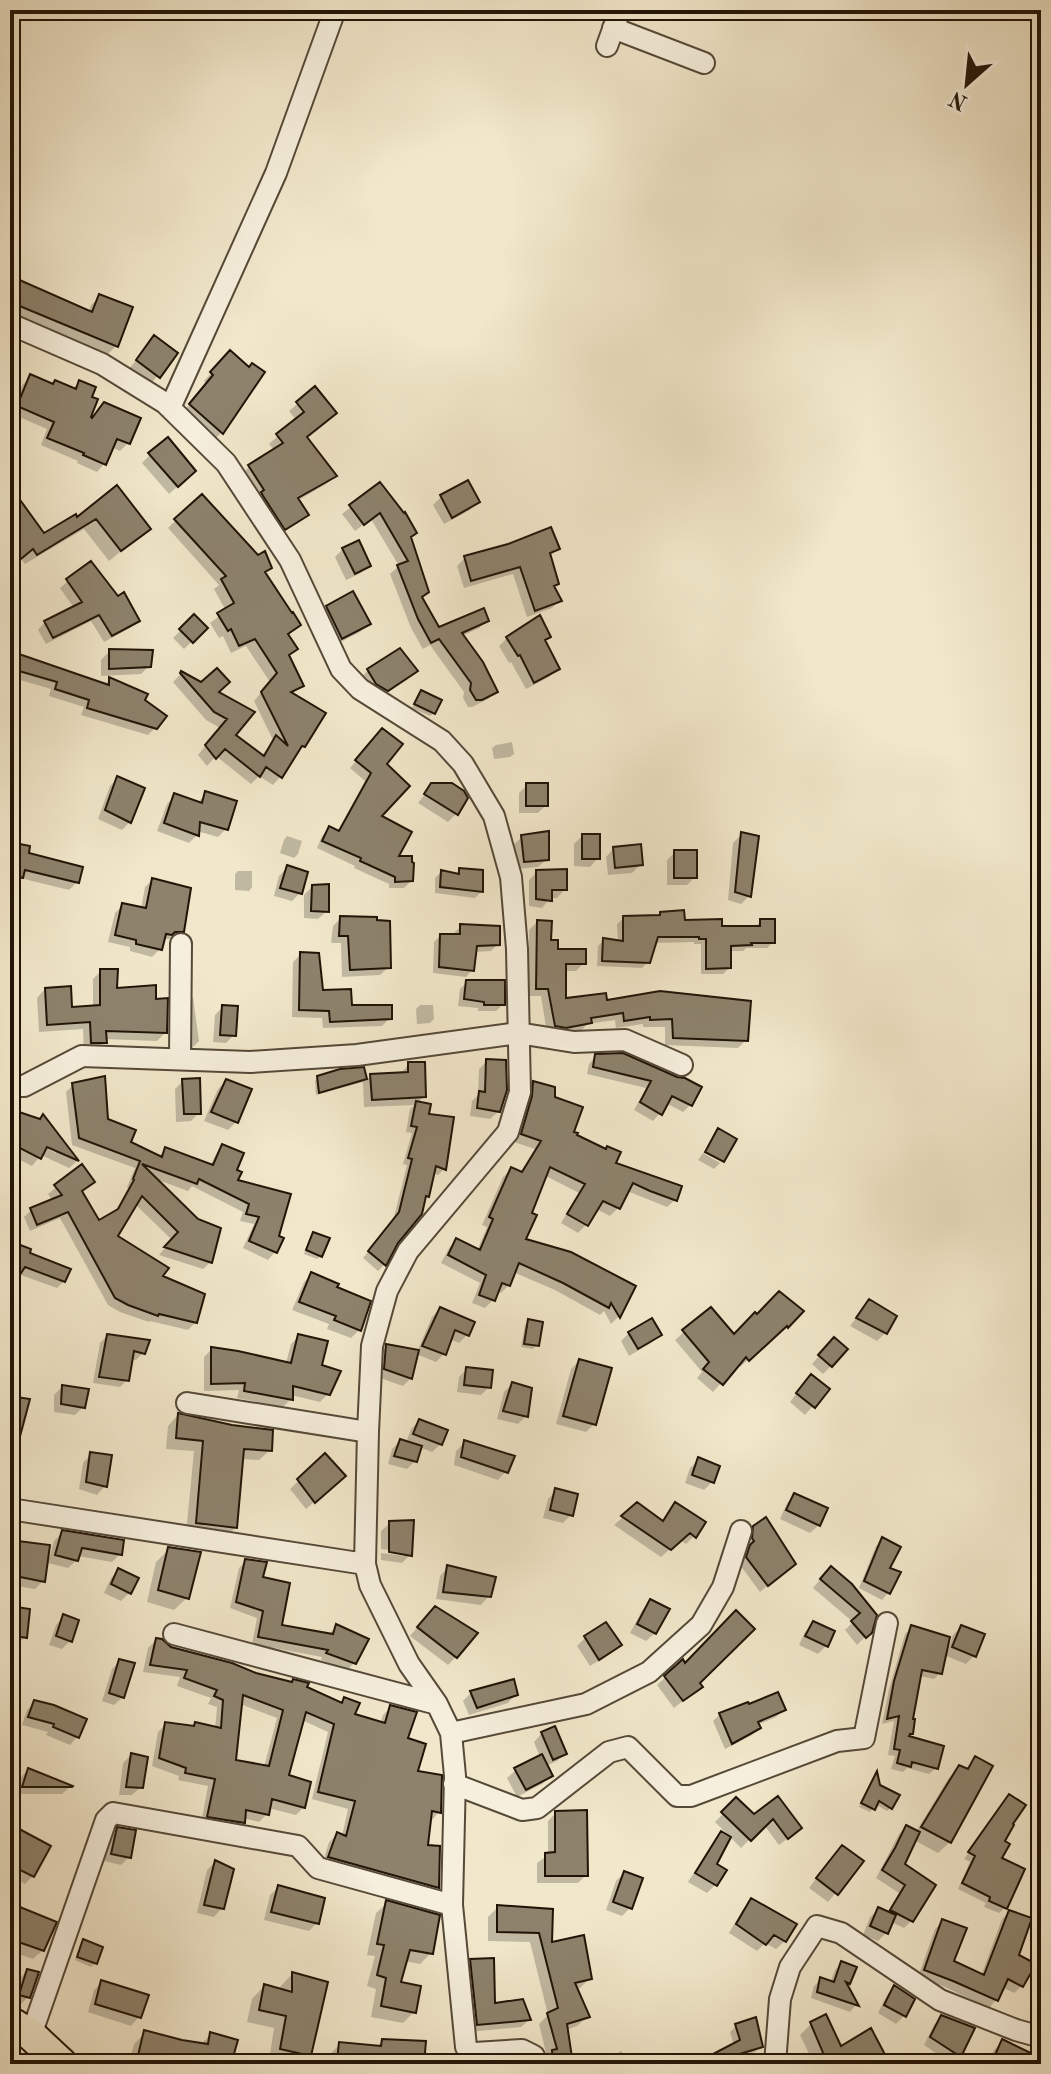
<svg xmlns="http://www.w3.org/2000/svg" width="1051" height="2074" font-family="'Old Standard TT',serif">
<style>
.shadow{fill:#0003;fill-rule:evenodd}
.building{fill:#8d826c;stroke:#211407;stroke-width:2;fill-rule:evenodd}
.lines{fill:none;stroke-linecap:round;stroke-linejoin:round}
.minor-casing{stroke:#554938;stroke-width:24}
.primary-casing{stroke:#211407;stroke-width:34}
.minor{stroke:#f6efdd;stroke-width:20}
.primary{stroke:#f1e7ca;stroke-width:30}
</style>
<rect width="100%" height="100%" fill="#f1e7ca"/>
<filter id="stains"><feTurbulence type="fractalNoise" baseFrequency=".0025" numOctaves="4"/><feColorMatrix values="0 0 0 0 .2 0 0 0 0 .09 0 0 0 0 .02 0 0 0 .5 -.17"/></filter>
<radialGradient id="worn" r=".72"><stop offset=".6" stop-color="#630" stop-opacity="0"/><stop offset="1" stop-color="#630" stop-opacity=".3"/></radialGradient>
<path class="shadow" d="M15,280L88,313L91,305L100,297L116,346L108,354L10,313V286Z
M154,338L175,354L150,385L129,369Z
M222,360L262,373L221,433L214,440L183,412L207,384L204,381Z
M31,377L52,386L72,389L80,382L89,398L88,418L128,443L120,451L111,447L104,464L97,472L77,463L78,461L41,445L47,429L10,413L23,384Z
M315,389L305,438L334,476L326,484L297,501L306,515L298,523L277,536L241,475L249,467L275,451L269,444L296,420L289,411Z
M150,455L186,479L169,494L142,463Z
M467,482L478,501L470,510L444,524L433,505L441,497Z
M380,484L409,538L420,598L438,630L487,621L479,628L462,636L496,692L488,699L472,707H468L463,698L464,692L430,645L423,649L411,628L390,574L399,566L371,519L355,531L342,514Z
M117,488L148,529L109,561L84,529L25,564L21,559L10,568V491L43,536L76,520Z
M176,520L264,573L299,624L287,635L296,649L288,657L301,685L292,695L303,746L294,755L281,776L273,785L259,776L251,784L216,756L207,766L198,755L220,728L206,720L173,682L181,674L252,713L234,735L261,757L273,740L254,701L270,682L246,646L231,653L223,636L219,638L210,623L226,611L214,589L219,585L168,528Z
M343,549L369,565L361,573L346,580L335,557Z
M558,549L549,557L552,588L559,601L552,608L527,617L513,574L464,588L457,566L465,558Z
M68,581L117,598L137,621L130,628L104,642L91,621L46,644L38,630L45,622L74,608L60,588Z
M327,607L368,624L360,632L333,646L319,616Z
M194,617L206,628L184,649L173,638Z
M507,638L543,642L557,669L549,677L526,689L511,662L509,663L499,646Z
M110,651L149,666L141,674L101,676V660Z
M17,655L104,685L109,680L143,700L156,727L148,735L81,715L84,707L49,696L51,689L10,677V662Z
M368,670L415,671L407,679L378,698L360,679Z
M421,692L434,713L430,716L412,708Z
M376,737L384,765L379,816L396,858L411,881L404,888H389V884L354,868L355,866L317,848L322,836L329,829L337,832L365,781L350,768Z
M512,742L514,754L510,757L494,759L492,748L496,745Z
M118,778L130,822L122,830L98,819L110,786Z
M432,785L456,814L448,822L418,803Z
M527,785L546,805L538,813H519V793Z
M206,794L226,829L218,837L197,831V835L189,843L157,831L167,804L175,796L198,802Z
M741,835L749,896L741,904L728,900L733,843Z
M287,836L302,841L298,854L294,858L280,853L284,840Z
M582,836L598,858L590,867L574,866V844Z
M522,837L547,859L538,867L516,869L513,845Z
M10,844L26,855L77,882L69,890L20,878L13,885L10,884Z
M614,848L640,865L632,873L608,875L606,857Z
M675,852L695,877L687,885H667V860Z
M288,867L300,893L292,901L274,896L279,876Z
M460,870L481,892L475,898L435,893V878L441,872L455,875Z
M238,871H252V887L249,891L235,890V874Z
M537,872L565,889L557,898H550L542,908L529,906V880Z
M152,880L182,931L174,939H166L161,943L160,949L152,957L130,951V947L108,942L115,913L123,905L141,909L145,887Z
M312,887L327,911L318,919L304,918V895Z
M661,914L683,922L720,928L755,927L761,921L773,942L767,948H746L743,951H729V968L723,974H701V944H694V942L654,943L648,962L642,968L597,966L598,946L604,940L618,942L617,924L624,918L657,917Z
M341,918L374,922L389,967L380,975L342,977L341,943H331L333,926Z
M537,922L556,950L584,963L576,971H564V1001L605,1002L660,993L746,1040L738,1048L665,1045V1027H643V1024L616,1028L615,1020L587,1024L582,1030L556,1035L547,1033L541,996H529V930Z
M461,926L498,944L491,951L475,952L472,970L466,977L433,973L434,942L440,936H454V933Z
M301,954L321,993L350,1007L390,1018L382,1026L323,1028L322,1018L292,1017L293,962Z
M101,971L115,990L154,1002L165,1033L157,1041L104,1039L105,1042L97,1050L84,1051L83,1029L39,1032L37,998L45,989L70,1009L93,1007V979Z
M467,982L503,1004L496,1011H478V1008L458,1006L460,989Z
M193,997L199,1041L191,1049L186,1050V1004Z
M420,1005H433L434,1019L430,1023L417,1024L416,1009Z
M223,1007L234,1035L226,1043L213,1042L215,1015Z
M622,1055L690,1105L683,1112L666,1103L660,1113L653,1121L634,1110L646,1088L587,1074L589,1064L596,1056Z
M487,1061L499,1111L490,1119L470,1116L472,1101L478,1095L479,1069Z
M409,1064L424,1096L417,1103L427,1115L444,1169L438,1175L432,1173L427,1196L396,1242L384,1265L378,1271L363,1258L393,1221L407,1165L403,1164L412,1133L406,1132L410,1109L415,1105L364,1107L363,1082L316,1095L315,1081L318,1077L362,1069L365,1081L371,1076L401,1073Z
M183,1081L199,1113L191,1121L176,1122L175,1089Z
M226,1081L249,1090L236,1122L228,1130L204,1121L218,1089Z
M533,1084L552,1098L572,1133L614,1164L675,1200L667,1207L627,1191L618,1208L610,1216L596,1209L586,1225L578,1233L561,1223L579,1193L544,1175L530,1214L523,1240L633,1287L618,1317L611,1324L604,1311L600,1315L555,1290L513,1272L509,1285L501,1293L497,1291L493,1300L485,1308L472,1303L480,1283L441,1263L449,1248L457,1240L477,1251L487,1227L482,1225L503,1177L511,1170L520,1173L535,1149L514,1142L525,1105L526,1091Z
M73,1085L129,1143L158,1157L166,1149L210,1166L216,1154L223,1146L234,1170L235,1181L277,1237L275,1252L268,1260L243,1248L254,1224L240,1221L243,1212L192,1186L188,1191L153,1178L211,1262L203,1269L159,1255L172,1240L135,1204L116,1237L159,1277L196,1322L188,1330L150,1321L149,1322L120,1312L108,1305L60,1218L30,1231L24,1217L31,1210L53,1201L48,1194L81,1167V1192L98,1222L114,1214L128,1188L127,1187L135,1168L72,1145L66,1092Z
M10,1111L39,1121L43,1117L77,1161L69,1168L41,1155L32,1166L12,1156L10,1159ZM38,1144L56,1148V1153Z
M703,1153L720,1163L714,1169L698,1160Z
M314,1234L321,1256L317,1259L304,1254L310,1237Z
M10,1248L28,1254L64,1281L57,1288L18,1274L10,1287Z
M312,1274L335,1288L359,1330L351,1338L327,1329L329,1324L292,1310L304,1282Z
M869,1301L885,1333L877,1341L850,1326Z
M440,1309L472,1323L467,1335L459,1343L450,1339L444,1354L436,1362L416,1354L411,1378L403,1386L377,1377L379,1354L387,1346L417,1352L432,1317Z
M710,1309L734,1336L801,1311L779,1334L777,1333L740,1367L738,1364L713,1392L697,1378L702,1372L675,1340Z
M528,1322L537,1345L533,1349L521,1347L525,1325Z
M629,1333L659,1335L651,1343L629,1356L621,1341Z
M107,1336L143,1353L136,1360L131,1359L127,1380L120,1387L93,1383L100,1343Z
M299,1336L319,1366L328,1394L320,1402L291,1395V1399L283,1407L237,1398L239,1390L204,1391V1357L212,1349L286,1363L291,1344Z
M826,1348L831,1366L823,1374L812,1364Z
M579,1361L594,1424L586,1432L556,1424L571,1369Z
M467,1369L489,1387L481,1395L457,1392L459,1377Z
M512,1384L526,1416L518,1424L497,1419L504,1392Z
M803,1385L827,1390L805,1415L790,1402Z
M62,1387L83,1407L75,1415L54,1412V1395Z
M10,1398L27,1401L10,1472Z
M178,1415L270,1450L259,1460L241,1459L236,1527L225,1538L186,1533L194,1451L166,1449L168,1426Z
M419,1421L441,1444L432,1452L419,1447L415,1461L407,1469L388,1464L392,1449L400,1441L406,1443L411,1429Z
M464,1443L506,1471L498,1480L454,1465L456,1451Z
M91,1454L105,1486L97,1495L79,1489L83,1463Z
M325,1456L335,1484L306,1509L290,1489Z
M699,1460L712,1482L704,1490L685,1483L690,1468Z
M556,1491L571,1515L563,1523L543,1518L548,1499Z
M795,1495L819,1525L810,1533L780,1519L787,1503Z
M637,1505L661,1523L675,1505L694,1536L686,1544L680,1540L661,1557L614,1525Z
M390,1523L410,1555L402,1563L381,1560V1553L405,1556V1552L381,1549V1531Z
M754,1527L794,1564L760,1592L740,1565L743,1554L748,1550L746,1546V1535Z
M10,1531L17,1533L14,1542L43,1581L35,1589L11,1585L10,1582Z
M63,1532L120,1554L112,1562L78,1556L77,1560L68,1568L48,1563L54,1541Z
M883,1540L888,1593L882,1600L859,1588L876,1546Z
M169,1549L187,1598L174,1610L147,1602L156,1562Z
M246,1561L260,1579L279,1626L329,1634L336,1627L354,1663L347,1670L321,1660L322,1657L252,1644L257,1618L230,1608L239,1568Z
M448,1567L489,1596L481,1605L436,1599L440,1576Z
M119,1570L129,1593L121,1601L104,1593L111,1578Z
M823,1576L850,1585L870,1632L857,1645L845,1630L853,1622L813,1588Z
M651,1601L655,1633L646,1641L630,1633L643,1609Z
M10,1608L25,1637L17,1645L10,1644Z
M64,1616L70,1641L62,1649L49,1645L56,1625Z
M427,1616L456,1657L448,1665L410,1636Z
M606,1624L619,1645L611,1653L590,1666L577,1646L585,1638Z
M813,1624L826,1646L818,1654L799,1645L805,1632Z
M961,1627L974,1656L966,1664L944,1655L940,1673L934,1679L919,1676L906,1737L936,1768L929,1774L907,1768L903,1772L891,1769L895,1756L888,1755L894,1721L882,1724L889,1689L905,1634L912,1628L948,1650L953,1635Z
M156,1640L170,1648L304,1688L340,1704L345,1699L352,1715L380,1724L383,1715L391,1707L405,1740L415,1772L439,1812L432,1820L429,1819L425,1847L437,1887L430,1895L322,1865L329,1842L337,1835L342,1836L348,1809L312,1799L328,1732L302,1720L286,1777L304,1807L296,1815L268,1808L267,1814L259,1822L243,1818V1822L235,1830L201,1824L208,1786L178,1780L179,1776L152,1766L158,1732L166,1724L192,1728L195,1724L215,1728L217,1707L208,1704L211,1698L177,1686L180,1677L143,1672L148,1648ZM240,1704L277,1718L264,1767L234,1762Z
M120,1661L123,1697L114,1705L102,1701L112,1669Z
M682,1662L700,1687L674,1708L657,1685Z
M471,1693L516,1694L508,1703L469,1715L463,1701Z
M35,1702L78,1736L70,1745L46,1735L48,1732L22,1725L27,1710Z
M783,1710L776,1717L757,1725L759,1728L752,1735L725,1749L713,1721L720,1714Z
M542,1733L565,1753L557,1761L546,1766L551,1776L542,1784L517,1797L507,1778L516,1770L540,1757L534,1742Z
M131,1755L141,1787L132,1795H119L123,1763Z
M975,1759L950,1842L938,1853L914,1840L902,1865L911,1921L904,1928L891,1922L886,1933L878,1941L863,1935L870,1917L879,1909L887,1913L899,1893L876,1878L899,1834L906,1827L916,1832L948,1779L960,1767L965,1770Z
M28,1770L69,1788L62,1794H15L20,1778Z
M876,1775L878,1787L891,1808L887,1811L875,1804L870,1812L859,1807Z
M777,1799L791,1836L779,1845L764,1825L741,1848L715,1822L736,1800L753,1817Z
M1004,1802L999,1859L1005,1908L999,1913L984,1907L986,1903L958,1889L970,1862L964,1859Z
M556,1813L586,1875L578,1883H537V1863L548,1855V1821Z
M118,1829L129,1857L121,1865L104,1861L110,1837Z
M10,1832L33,1876L25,1884L10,1876Z
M722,1834L714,1865L724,1871L715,1885L707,1893L688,1882L714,1842Z
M834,1855L861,1862L828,1902L809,1888Z
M215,1862L222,1908L214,1917L197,1913L207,1870Z
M624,1873L630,1908L622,1916L606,1910L616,1881Z
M279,1887L317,1923L309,1931L264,1920L270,1895Z
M751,1900L794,1925L785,1941L776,1949L765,1943L757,1951L729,1933L743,1909Z
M387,1903L431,1953L420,1964L404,1961L398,1983L414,2012L403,2023L371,2017L376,1989L367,1986L375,1956L367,1955L376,1913Z
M10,1905L43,1950L33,1959L10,1951Z
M498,1907L551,1911L550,1945L590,1978L580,1988L576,1989L587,2017L577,2026L566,2030L571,2064H543L547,2057L539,2024L548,2015L530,1942L488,1941V1917Z
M1009,1912L1013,1950L1022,1986L1014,1993L1002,1987L996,2000L989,2008L945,1987L918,1977L935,1929L943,1921L952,1962L981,1976L1002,1919Z
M84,1942L95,1963L91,1967L75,1960L80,1945Z
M471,1961L493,2005L529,2020L521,2027L469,2032L463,1969Z
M842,1963L854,1968L846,1986L856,2005L850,2012L811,1998L814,1986L821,1979L830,1983L835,1970Z
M27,1971L28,1997L20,2005L12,2003L19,1979Z
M292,1974L309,2055L300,2064H280L269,2061L274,2028L247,2022L252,1999L264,1986L280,1991V1987Z
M102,1982L139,2017L131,2026L88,2012L94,1990Z
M895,1987L912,1999L904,2016L896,2024L878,2013L887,1995Z
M942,2017L960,2056L952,2064L924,2045L934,2025Z
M811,2024L840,2048L888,2064H814L800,2035Z
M736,2026L761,2046L755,2052L732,2059L734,2064H680L695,2055L700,2064L734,2046L730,2032Z
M145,2033L200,2045L211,2034L229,2064H129L134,2044Z
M382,2041L416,2064H330L331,2053L340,2044L376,2048Z
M1002,2042L1031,2064H1002L990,2058L994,2050Z
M620,2051L642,2064H609Z"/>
<path class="building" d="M15,278L92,312L99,294L133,307L118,347L10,302V290Z
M154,335L178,353L160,378L136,360Z
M230,350L249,367L252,363L265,372L223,434L189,404L213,375L210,372Z
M30,374L53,384L55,380L76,389L79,380L96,387L92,397L98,399L91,417L92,418L104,402L141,418L130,444L117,439L106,465L83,455L84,453L47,438L54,422L17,406Z
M315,386L337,413L307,437L337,476L298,498L309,515L285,530L263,496L261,492L264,490L248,465L283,443L276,434L304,412L296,402Z
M168,437L196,471L178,487L148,453Z
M468,480L480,502L452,518L440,495Z
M380,482L404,513L405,512L417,533L411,537L429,592L422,597L439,627L484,608L489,621L462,633L483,662L498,692L482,700H476L470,690L471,683L439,639L431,643L418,619L397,565L408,561L380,513L364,525L349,505Z
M117,485L151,529L121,551L96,519L37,555L33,549L10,568V486L44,533L76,514L77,517Z
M202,494L258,555L265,551L272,568L265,572L292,613L293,612L301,625L288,634L298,649L289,655L304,686L291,692L326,713L305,747L302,746L282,778L266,767L260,777L225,749L216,759L205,745L227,719L214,712L180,673L181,671L201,682L217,668L230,682L219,692L255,712L236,735L264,756L276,735L288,746L261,692L277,673L255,639L239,646L231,629L228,631L217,613L234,603L221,579L226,576L174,519Z
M551,527L560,549L550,553L559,584L554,586L562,601L535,611L520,567L471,581L464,556L508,544Z
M359,540L371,566L355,574L342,548Z
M91,561L118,596L124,592L140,621L112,636L99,615L53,638L44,621L82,602L66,579Z
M353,591L371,624L342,639L326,606Z
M194,614L208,628L193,643L179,629Z
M540,615L551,637L545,640L560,669L534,683L520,655L518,656L506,637Z
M400,648L418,671L388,691L376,684L367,669Z
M109,649L153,650L151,667L109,669Z
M16,653L109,685V677L148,694L145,700L167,716L157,729L87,708L89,700L55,689L57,682L12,669Z
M421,690L442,700L435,714L414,704Z
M382,728L403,744L387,764L410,786L382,816L412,832L399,856H412V862L414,863L413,881L395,882V877L360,861L361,858L322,841L329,826L339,831L371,773L355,760Z
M117,776L145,788L131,823L105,810Z
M431,783H452L464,791L468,798L458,815L424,794Z
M526,783H548V806H526Z
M205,791L237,801L228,830L200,822L199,836L164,823L174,793L202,803Z
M549,831V860L524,862L521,835Z
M741,832L759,836L751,897L735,892Z
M582,834H600V859H582Z
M10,842L30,846L29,853L83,867L79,883L25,870L23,878L10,875Z
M641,844L643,865L615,868L613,847Z
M674,850H697V878H674Z
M287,865L308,872L302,894L280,888Z
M459,868L483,870V892L440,887L441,870L459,874Z
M567,869V890H552V901L536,899V870Z
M152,878L191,888L184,932H175L172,935L166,934L162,950L136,944V940L115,935L122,903L146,908Z
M329,884V912L311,911L312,885Z
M684,910L685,920L722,919V926H760V919H775V943H751L752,945L731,946V968L706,969V939H699V937H658L650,963L602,961L603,938L623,941V916L660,915V912Z
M340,916L377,917V920L390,921L391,968L350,970L348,936H339Z
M537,920L552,921L551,940H558V949H586V964H566V998L606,993L607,1000L660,991L751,1001L748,1041L673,1038L672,1019L650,1020V1017L624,1021L623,1013L591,1018L592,1023L566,1028L555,1026L548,989H536Z
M460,924L500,926V945L477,946L474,971L439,967L440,934H460Z
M300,952L319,953L323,990L351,989L352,1005H392V1019L330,1022L329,1011L299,1010Z
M100,969H118L117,988L156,985V999L168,998L167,1033L106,1031L107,1043H91L90,1022L47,1025L45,988L71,986L72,1007L100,1005Z
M466,980H505V1005H484V1002L464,999Z
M222,1005L238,1006L236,1036L220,1035Z
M623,1053L677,1077L685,1078L702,1087L692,1106L672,1096L662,1115L640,1102L651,1081L593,1067L595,1054Z
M486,1059L506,1060L507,1090L500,1112L477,1108L479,1091L485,1092Z
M408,1062H425L426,1097L372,1100L370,1074L408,1072Z
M364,1067L367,1079L319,1093L317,1076L340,1069Z
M105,1076L108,1119L136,1130L131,1142L162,1157L165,1147L213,1165L222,1144L244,1153L237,1170L242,1172L238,1180L291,1194L279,1236L284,1238L277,1253L249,1241L259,1217L246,1214L249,1204L199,1179L197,1184L142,1164L198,1219L221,1228L212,1263L164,1247L178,1232L142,1196L118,1236L169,1268L163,1276L205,1294L197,1323L159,1314L158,1316L128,1305L115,1298L68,1212L37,1225L30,1208L62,1195L54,1185L82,1164L95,1182L82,1191L99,1220L118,1209L134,1180L133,1179L140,1161L79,1138L72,1083Z
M200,1078L201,1114H184L182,1079Z
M226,1079L252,1089L238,1123L211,1112Z
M533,1081L555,1087V1097L583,1107L574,1132L578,1133L577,1135L606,1149L607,1146L621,1152L616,1163L682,1186L677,1201L650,1191L633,1183L620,1209L603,1201L588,1226L567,1214L585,1184L550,1167L532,1213L537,1215L526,1239L571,1252L636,1286L620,1318L611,1303L609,1308L563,1283L519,1263L510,1286L502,1283L495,1301L479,1295L486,1275L448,1255L456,1238L480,1250L493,1219L489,1217L511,1167L522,1172L541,1141L521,1134L532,1096Z
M416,1101L431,1104L429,1114L454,1117L446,1170L436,1166L429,1197L426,1196L422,1214L398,1243L386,1266L368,1251L399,1212L412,1159L408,1158L417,1127L411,1126Z
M10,1109L40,1119L43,1114L79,1161L47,1147L41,1159L10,1143Z
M718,1128L737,1139L724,1162L705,1152Z
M313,1232L330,1238L322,1257L306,1250Z
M10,1241L31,1249L30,1253L71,1269L65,1282L25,1267L10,1290Z
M311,1272L339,1284L337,1287L371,1301L361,1331L334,1320L336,1316L299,1302Z
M779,1291L804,1311L788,1328L787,1326L749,1361L746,1357L723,1385L703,1369L709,1362L682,1330L711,1307L734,1334L755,1312L757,1314Z
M869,1299L897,1316L887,1334L856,1318Z
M440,1307L475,1322L469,1336L455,1330L446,1355L422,1346Z
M652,1318L662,1335L638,1349L628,1332Z
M528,1319L543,1322L539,1346L524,1344Z
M107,1334L150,1340L145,1354L134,1351L129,1381L99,1377Z
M298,1334L328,1341L322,1365L341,1371L330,1395L293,1386V1400L244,1391L245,1383L211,1384V1347L238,1351L291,1363Z
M834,1337L848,1349L832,1367L818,1355Z
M386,1344L419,1350L412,1379L384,1369Z
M579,1359L612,1368L596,1425L563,1416Z
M466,1367L493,1370L491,1388L464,1385Z
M811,1374L830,1389L815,1408L796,1393Z
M512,1382L532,1388L528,1417L503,1411Z
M62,1385L89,1389L85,1408L61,1404Z
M10,1396L30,1399L15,1455H10Z
M178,1413L232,1425L273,1430L272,1451L244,1449L237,1528L196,1523L203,1441L176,1438Z
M419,1419L448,1430L442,1445L413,1434Z
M400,1439L422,1446L417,1462L394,1456Z
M464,1440L515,1456L508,1473L461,1457Z
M90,1452L112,1455L107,1487L86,1482Z
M325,1453L346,1476L315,1503L297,1479Z
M698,1457L720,1466L714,1483L692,1475Z
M555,1488L578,1494L573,1516L550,1510Z
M794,1493L828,1508L820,1526L786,1510Z
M637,1502L663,1521L675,1502L706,1522L696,1538L690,1533L671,1550L621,1516Z
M766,1517L796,1564L768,1586L746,1557L750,1545L754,1541L752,1538L753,1526Z
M414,1520L412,1556L389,1552V1521Z
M62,1530L124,1540L122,1555L82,1548L78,1561L55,1555Z
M882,1537L901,1547L890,1568L901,1572L890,1594L864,1581Z
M10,1540L50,1545L45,1582L10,1575Z
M168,1547L201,1552L189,1599L158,1590Z
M245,1559L267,1562L263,1577L290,1583L282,1625L333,1634L336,1624L369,1639L356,1664L326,1653L328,1650L258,1637L263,1611L236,1602Z
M447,1565L496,1577L491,1597L443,1592Z
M831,1566L852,1584L877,1615L872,1633L866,1638L851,1621L860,1613L820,1579Z
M118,1568L139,1578L131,1594L111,1584Z
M650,1599L670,1609L656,1634L637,1624Z
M10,1606L30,1609L27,1638L10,1635Z
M435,1606L478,1633L457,1658L417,1627Z
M736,1610L755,1629L700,1683L703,1687L683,1701L664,1676L683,1659L685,1663Z
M63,1614L79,1620L72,1642L56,1636Z
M813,1621L835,1631L828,1647L805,1636Z
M606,1622L622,1645L599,1660L584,1636Z
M911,1625L950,1637L942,1674L922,1670L913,1719H915L913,1734H910L909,1736L944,1746L938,1769L912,1762L911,1767L897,1763L900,1750L894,1749L899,1716L887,1719L894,1681Z
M961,1625L985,1634L976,1657L952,1647Z
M156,1638L162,1639L171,1647L232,1663L256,1673L292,1682L293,1679L309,1683L307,1687L342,1703L344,1697L360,1703L355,1714L385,1723L390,1705L417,1712L408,1738L426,1744L418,1771L442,1775L441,1813L432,1811L428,1845L440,1846L439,1888L328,1857L337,1832L346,1836L355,1801L318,1792L334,1724L306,1712L289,1775L311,1782L305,1808L272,1799L269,1815L246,1810L245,1823L207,1817L215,1779L185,1773L186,1768L159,1758L165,1722L194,1726L195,1722L221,1728L223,1700L214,1696L217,1690L184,1678L187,1670L150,1665ZM243,1695L283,1710L269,1766L236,1760Z
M119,1659L135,1663L124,1698L109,1693Z
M514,1679L518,1695L477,1708L470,1691Z
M778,1692L786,1710L758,1722L761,1728L732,1744L719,1713L748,1702L749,1704Z
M34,1700L54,1705L87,1719L79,1738L53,1727L54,1724L28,1717Z
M555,1726L567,1754L553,1760L541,1732Z
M131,1753L148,1757L143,1788L126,1787Z
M542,1754L553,1776L526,1790L514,1768Z
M975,1756L993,1766L951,1843L921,1827L959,1765L968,1769Z
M28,1768L73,1786L72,1787H22Z
M877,1771L880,1785L900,1795L892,1809L879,1801L875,1810L861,1803Z
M1009,1794L1026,1805L1013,1824L1014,1825L1005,1841L1010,1844L1002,1858L1025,1869L1007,1909L989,1901L990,1897L962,1883L975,1856L968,1852Z
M778,1796L802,1828L788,1839L773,1819L751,1841L721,1812L736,1797L754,1814Z
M587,1810L588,1876H545V1853L555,1852V1811Z
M10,1824L51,1846L34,1877L10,1865Z
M906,1825L920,1832L905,1864L936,1885L913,1922L890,1910L905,1885L882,1870L895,1848Z
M117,1827L136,1830L131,1858L111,1854Z
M721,1831L731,1837L717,1864L727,1870L717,1886L695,1873Z
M842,1845L864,1861L838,1895L816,1878Z
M215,1860L234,1869L224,1909L204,1905Z
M624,1871L643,1878L632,1909L613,1902Z
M278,1885L325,1898L319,1924L271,1912Z
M751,1898L797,1924L786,1942L774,1935L766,1945L736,1924Z
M386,1900L440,1915L433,1954L410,1950L401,1982L421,1986L416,2013L381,2006L386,1978L377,1975L384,1945L377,1944Z
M10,1903L57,1922L44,1951L10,1939Z
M497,1905L553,1909L552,1942L584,1935L592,1979L575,1983L590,2017L567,2024L573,2064H553L552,2050L557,2049L547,2013L558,2008L539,1933L497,1932Z
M878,1907L896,1915L888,1934L870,1926Z
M1009,1910L1032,1918L1019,1955L1036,1964L1023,1987L1008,1979L998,2001L953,1981L924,1970L942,1919L967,1928L954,1961L984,1975Z
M83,1939L103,1947L97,1964L77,1957Z
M494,1958L495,2003L523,1999L531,2020L477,2025L470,1959Z
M841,1961L857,1967L850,1984L846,1982L859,2006L817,1992L820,1977L834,1982Z
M27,1969L39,1972L30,1998L19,1995Z
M292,1972L328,1982L311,2056L280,2049L286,2016L259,2010L264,1984L292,1992Z
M101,1980L149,1995L141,2018L95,2004Z
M894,1985L915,1999L906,2017L884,2005Z
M826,2014L841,2046L871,2028L890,2064H809L824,2055L810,2022Z
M941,2015L975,2028L961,2057L930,2037Z
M756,2017L763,2047L716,2061L713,2054L740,2040L735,2024Z
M144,2030L182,2040L208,2044L210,2032L238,2040L231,2064H136Z
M382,2039L426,2041L424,2064H365L337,2061L339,2042L381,2046Z
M1002,2039L1041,2058V2064H991Z"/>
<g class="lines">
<g class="minor-casing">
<path id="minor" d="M613,28L704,63
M607,46L620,10
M10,324L102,364L165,403L226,463L290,560L341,669L360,689L442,741L463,764L494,816L511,877L517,949L520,1092L508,1132L408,1251L387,1291L372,1346L368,1432L365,1564L370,1585L409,1664L437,1704L451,1733L455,1776L452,1905L466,2047L469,2051L475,2053L522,2050L534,2056L537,2064
M170,408L276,173L335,10
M180,1058L181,944
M10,1086H24L82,1056L250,1062L357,1055L518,1033L574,1042L625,1040L682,1065
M187,1403L368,1432
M10,1509L365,1564
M174,1634L437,1704
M451,1733L586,1704L649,1672L701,1625L723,1587L741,1531
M454,1784L522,1810L537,1808L609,1752L628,1747L677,1796H691L837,1741L864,1738L887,1623
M31,2035L106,1820L113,1813L298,1846L318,1868L452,1905
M775,2064L780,1999L790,1967L817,1926L841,1933L940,2000L1016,2030L1041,2037"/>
</g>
<g class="primary-casing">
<path id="primary" d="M10,2022L31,2035L62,2064"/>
</g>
<use href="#minor" class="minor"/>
<use href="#primary" class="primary"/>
</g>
<rect width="1051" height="2074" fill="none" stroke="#f1e7ca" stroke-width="40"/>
<rect x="12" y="12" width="1027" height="2050" fill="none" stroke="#211407" stroke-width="4"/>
<rect x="20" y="20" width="1011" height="2034" fill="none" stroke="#211407" stroke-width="2"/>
<g transform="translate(967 84) rotate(207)" stroke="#f6efdd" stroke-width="6" paint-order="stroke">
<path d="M0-6L14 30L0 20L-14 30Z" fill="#211407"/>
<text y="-12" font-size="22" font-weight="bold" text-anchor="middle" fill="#211407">N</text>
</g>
<rect width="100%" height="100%" filter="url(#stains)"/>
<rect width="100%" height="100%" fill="url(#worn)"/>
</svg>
